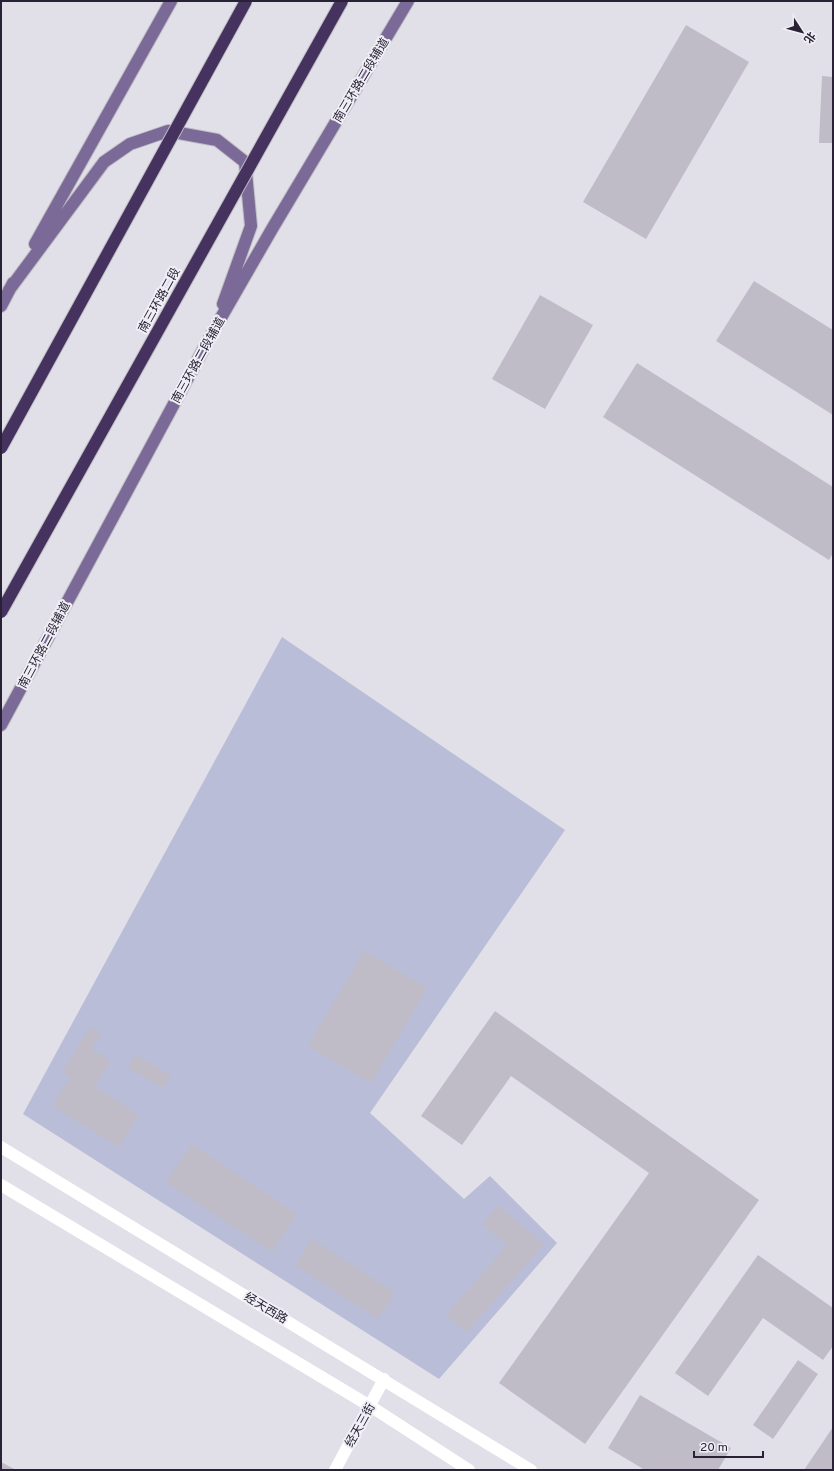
<svg xmlns="http://www.w3.org/2000/svg" width="834" height="1471" font-family="Overpass,'Noto Sans SC',sans-serif">
<style>
.green{fill:#babdd7}
.building{fill:#bfbcc8}
.lines{fill:none;stroke-linecap:round;stroke-linejoin:round}
.major-casing{stroke:#bfbdc3;stroke-width:14}
.minor{stroke:#fff;stroke-width:12}
.major{stroke:#7b6998;stroke-width:12}
.highway-bridge-casing{stroke:#bfbdc3;stroke-width:14;stroke-linecap:butt}
.highway-bridge{stroke:#45325e;stroke-width:12}
.labels{text-anchor:middle;stroke-width:4;stroke-linejoin:round;paint-order:stroke}
.street-label{font-size:12px;fill:#292236;stroke:#f0eff5}
</style>
<rect width="100%" height="100%" fill="#e1dfe8"/>
<path class="green" d="M282,637L565,830L370,1113L464,1199L490,1176L557,1243L439,1379L23,1114Z"/>
<path class="building" d="M686,25L749,62L646,239L583,202Z
M822,76L833,77V143H819Z
M754,281L833,330V415L716,341Z
M540,295L593,325L545,409L492,379Z
M637,363L833,487V553L829,560L603,417Z
M364,951L427,988L371,1083L308,1046Z
M495,1011L759,1200L585,1444L499,1383L649,1173L511,1076L462,1145L421,1116Z
M90,1027L101,1034L91,1049L111,1061L95,1087L139,1115L119,1147L52,1106L70,1077L62,1072Z
M135,1055L171,1075L164,1088L128,1068Z
M192,1144L297,1214L272,1252L166,1182Z
M498,1205L544,1244L466,1333L446,1315L507,1245L482,1224Z
M312,1239L395,1293L378,1319L295,1265Z
M758,1255L833,1308V1346L823,1360L763,1318L708,1396L675,1373Z
M798,1360L818,1374L773,1439L753,1425Z
M640,1395L731,1448L718,1470H645L608,1448Z
M833,1427V1470H804Z
M1,1462L16,1470H1Z"/>
<g class="lines">
<g class="major-casing">
<path id="major" d="M35,244L171,1
M9,290L104,162L130,144L168,131L217,140L245,162L251,226L223,304
M1,306L13,283
M1,725L211,335L272,229L408,1"/>
</g>
<path class="minor" d="M1,1147L531,1470
M1,1185L370,1406L469,1470
M335,1470L384,1379"/>
<use href="#major" class="major"/>
<g class="highway-bridge-casing">
<path id="highway-bridge" d="M1,448L246,1
M1,612L342,1"/>
</g>
<use href="#highway-bridge" class="highway-bridge"/>
</g>
<g class="labels">
<g class="street-label">
<text transform="translate(361 80) rotate(-59)" y="4">南三环路二段辅道</text>
<text transform="translate(159 300) rotate(-61)" y="4">南三环路二段</text>
<text transform="translate(198 360) rotate(-61)" y="4">南三环路二段辅道</text>
<text transform="translate(44 645) rotate(-62)" y="4">南三环路二段辅道</text>
<text transform="translate(266 1308) rotate(31)" y="4">经天西路</text>
<text transform="translate(360 1425) rotate(-61)" y="4">经天三街</text>
</g>
</g>
<rect width="834" height="1471" fill="none" stroke="#292236" stroke-width="4"/>
<g transform="translate(802 32) rotate(126)" stroke="#f0eff5" stroke-width="3" paint-order="stroke">
<path d="M0-3L7 15L0 10L-7 15Z" fill="#292236"/>
<text y="-6" font-size="11" font-weight="bold" text-anchor="middle" fill="#292236">北</text>
</g>
<path d="M694 1451v6h69v-6" fill="none" stroke="#292236" stroke-width="2"/>
<text x="700" y="1451" font-size="12" fill="#292236" stroke="#f0eff5" stroke-width="3" paint-order="stroke">20 m</text>
</svg>
